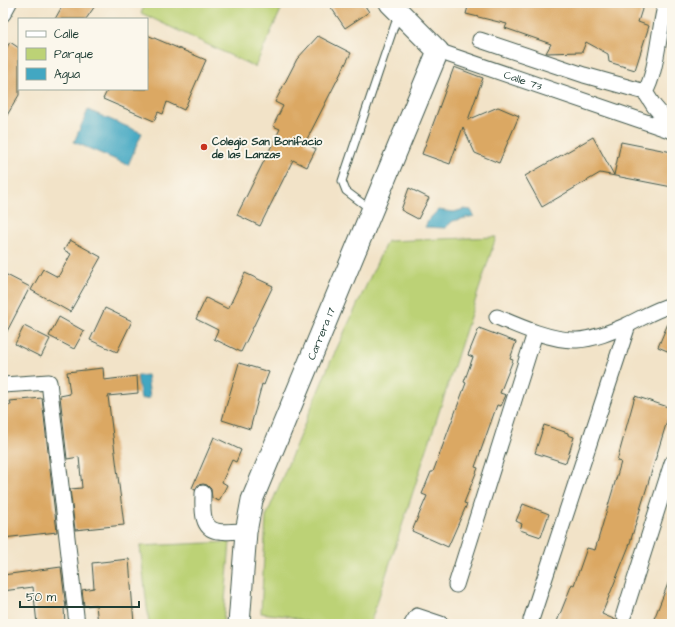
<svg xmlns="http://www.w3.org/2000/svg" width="675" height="627" font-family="'Architects Daughter',sans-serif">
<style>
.green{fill:#bcd276;stroke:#6e8855}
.water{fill:#42a7c2;stroke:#30727b}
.building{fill:#dba864}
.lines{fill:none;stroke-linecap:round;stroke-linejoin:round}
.lane-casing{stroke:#3f564a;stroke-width:9}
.street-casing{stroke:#3f564a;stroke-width:17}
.secondary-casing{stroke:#3f564a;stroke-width:23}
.lane{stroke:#fff;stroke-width:7}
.street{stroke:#fff;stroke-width:15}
.secondary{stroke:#fff;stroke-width:21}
.poi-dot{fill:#c8321e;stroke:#fbf7ec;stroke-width:1.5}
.labels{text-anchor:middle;stroke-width:4;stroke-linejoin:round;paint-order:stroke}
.street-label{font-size:11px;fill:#1f3d34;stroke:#fbf7ec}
.poi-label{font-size:11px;font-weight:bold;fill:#1f3d34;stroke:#fbf7ec;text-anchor:start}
</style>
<rect width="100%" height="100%" fill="#fbf7ec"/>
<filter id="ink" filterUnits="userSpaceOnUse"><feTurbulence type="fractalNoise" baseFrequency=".025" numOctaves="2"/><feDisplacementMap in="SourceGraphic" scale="8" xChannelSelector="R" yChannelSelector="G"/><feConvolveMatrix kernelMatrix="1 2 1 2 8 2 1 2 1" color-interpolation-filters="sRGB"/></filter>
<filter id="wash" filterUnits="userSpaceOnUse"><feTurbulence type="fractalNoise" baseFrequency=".012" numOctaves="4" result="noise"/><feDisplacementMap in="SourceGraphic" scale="16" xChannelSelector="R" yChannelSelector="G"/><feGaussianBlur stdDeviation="0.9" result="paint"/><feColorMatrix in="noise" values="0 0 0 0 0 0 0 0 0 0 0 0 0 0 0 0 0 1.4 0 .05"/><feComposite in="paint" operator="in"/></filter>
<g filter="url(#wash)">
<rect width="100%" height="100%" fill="#f2e3c8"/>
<path class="green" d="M146,3H284L255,67L141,13Z
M496,237L370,624H316L287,616L261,613L266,517L329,365L387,241Z
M230,542L223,624H149L140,546Z"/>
<path class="water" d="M88,110L142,133L128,165L74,142Z
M464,209L471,210L474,216L453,221L445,228L425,227L429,219L438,210L454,212Z
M147,375L150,398L141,399L137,376Z"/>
<g id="blocks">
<path class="building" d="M64,3H97L86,19H55Z
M328,3H363L369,12L345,28Z
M469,3H644L638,22L649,26L635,70L609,62L608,54L586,42L582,52L546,53L551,44L505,28L507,24L466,14Z
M147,35L206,60L184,110L167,102L163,114L158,112L154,121L103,99L108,89H147Z
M318,36L351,53L305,143L316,149L307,167L293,160L260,226L237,215L280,129L273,126L283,106L275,102L297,59Z
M10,42L19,48V95L3,122V54Z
M454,67L483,78L468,120L498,107L519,116L499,163L475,153L463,127L450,164L422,154Z
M593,137L614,175L621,142L672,152V187L600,173L542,207L525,176Z
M409,188L429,198L418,219L401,210Z
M70,240L101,257L70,312L31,290L43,269L58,277L71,254L64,250Z
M3,273L30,287L3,339Z
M245,273L273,286L241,352L214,339L218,330L196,319L206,298L228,309Z
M105,308L132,321L117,352L90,340Z
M672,314V353L658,347Z
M59,317L84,331L74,349L49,336Z
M24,326L50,339L41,357L15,344Z
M479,328L516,342L510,359L513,360L500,393L506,395L501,406L497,405L475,467L478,468L464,503L467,504L448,547L412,531L427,496L422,494L431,472H433L466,383L464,382L473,357L468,355Z
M239,363L269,372L264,385L262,384L250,429L222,420Z
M103,368L104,380L137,376L138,393L108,396L124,525L75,530L70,489L82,488L79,457L67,459L60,396L70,394L67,372Z
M635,396L671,408L629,546L602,614L625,624H556L572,584L574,585L587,548L595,550L621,462L617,461Z
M42,398L57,532L3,538V406L11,405L10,401Z
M544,425L568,433V435L574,437L566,463L535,453Z
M214,437L241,450L236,462L232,460L222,482L227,485L219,501L212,498L211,489L207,485L203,484L198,485L195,490L192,488Z
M523,504L549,514L541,537L520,530L522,524L516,521Z
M129,559L134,624H98L96,605L84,606L82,590L94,588L92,563Z
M61,567L66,608H64L65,624H37L33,587L3,591V575Z
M671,576L672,624H668L654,619Z"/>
</g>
</g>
<g filter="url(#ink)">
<use href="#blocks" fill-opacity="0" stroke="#3f564a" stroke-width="1"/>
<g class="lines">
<g class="lane-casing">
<path id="lane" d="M370,209L346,191L342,181L398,15"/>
</g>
<g class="street-casing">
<g id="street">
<path d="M666,3C659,27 657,73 645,92L654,106L672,127"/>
<path d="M3,14L9,3"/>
<path d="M480,40L584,75L645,92"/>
<path id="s1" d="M438,51L672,131"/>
<path d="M497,317C520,327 552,341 577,340C594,339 611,332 627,325C642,318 656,309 672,305"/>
<path d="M3,385L49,382L77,624"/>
<path d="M203,493C203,506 200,528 217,531C227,533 237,530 246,532"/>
<path d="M456,585L535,333"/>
<path d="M624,614L672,463"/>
<path d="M531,620L628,325"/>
<path d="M412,624L417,616L441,624"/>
</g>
</g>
<g class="secondary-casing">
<g id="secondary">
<path id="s2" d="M239,624L246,532L252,500L438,51L390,3"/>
</g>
</g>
<use href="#lane" class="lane"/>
<use href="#street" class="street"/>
<use href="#secondary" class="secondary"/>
</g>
</g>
<circle class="poi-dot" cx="204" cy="147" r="4"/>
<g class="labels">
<g class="street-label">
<text dy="4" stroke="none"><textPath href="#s1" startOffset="90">Calle 73</textPath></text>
<text dy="4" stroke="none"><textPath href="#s2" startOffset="305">Carrera 17</textPath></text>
</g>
<g class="poi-label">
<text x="212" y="145">Colegio San Bonifacio<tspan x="212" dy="13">de las Lanzas</tspan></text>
</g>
</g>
<rect width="675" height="627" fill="none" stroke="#fbf7ec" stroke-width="16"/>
<rect x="18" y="18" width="130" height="72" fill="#fbf7ec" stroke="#a3ada2"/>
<rect x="26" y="31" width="20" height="6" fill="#ffffff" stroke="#a3ada2"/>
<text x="54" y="38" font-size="12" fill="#1f3d34">Calle</text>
<rect x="26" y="48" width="20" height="12" fill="#bcd276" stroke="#a3ada2"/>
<text x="54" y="58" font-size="12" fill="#1f3d34">Parque</text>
<rect x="26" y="68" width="20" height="12" fill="#42a7c2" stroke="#a3ada2"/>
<text x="54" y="78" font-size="12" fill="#1f3d34">Agua</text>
<path d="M20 601v6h119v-6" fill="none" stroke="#1f3d34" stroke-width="2"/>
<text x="26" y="601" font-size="12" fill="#1f3d34" stroke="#fbf7ec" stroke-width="3" paint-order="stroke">50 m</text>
</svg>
